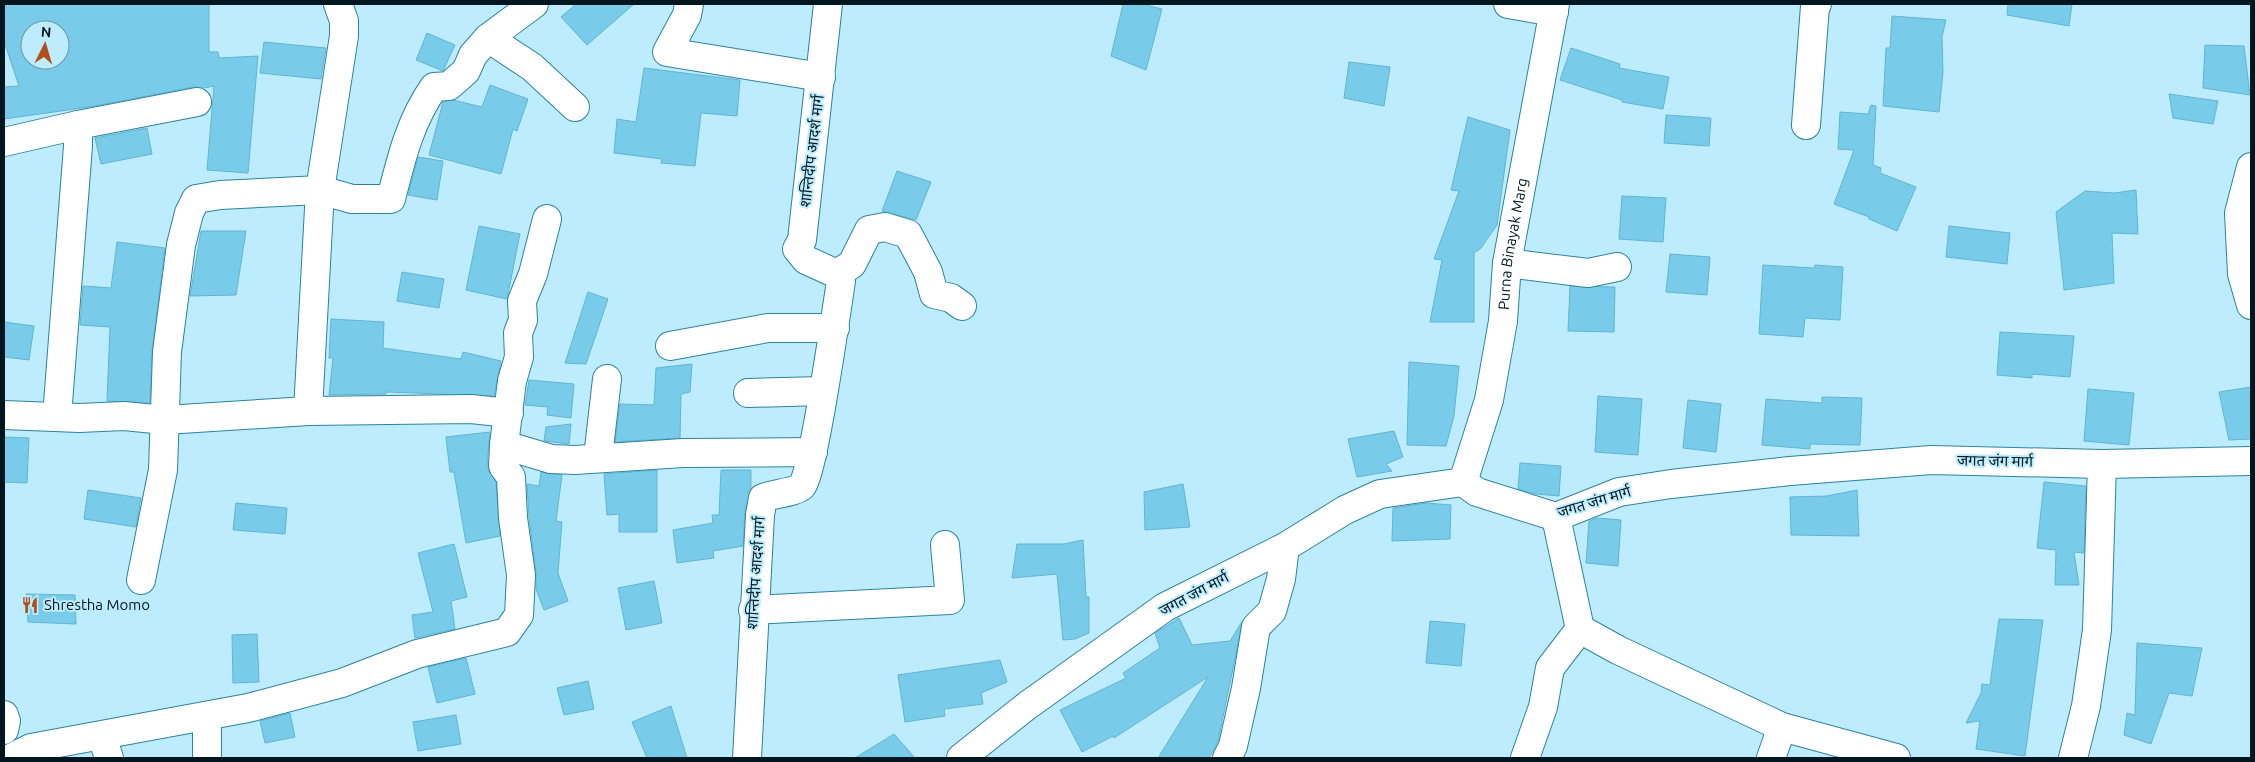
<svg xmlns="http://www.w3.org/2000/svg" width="2255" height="762" font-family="Ubuntu,'Noto Sans Devanagari',sans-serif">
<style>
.building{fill:#79cce9;stroke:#62b4d1;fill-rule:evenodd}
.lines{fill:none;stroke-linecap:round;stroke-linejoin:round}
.minor-casing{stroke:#2c839e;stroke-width:30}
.minor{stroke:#fff;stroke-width:28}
.labels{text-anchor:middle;stroke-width:4;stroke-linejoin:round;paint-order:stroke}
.street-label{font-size:15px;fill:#00161e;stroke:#bdecfe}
.poi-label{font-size:15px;fill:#00161e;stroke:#bdecfe;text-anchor:start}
</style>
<rect width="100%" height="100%" fill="#bdecfe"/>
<path class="building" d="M4,4H209V52H218L219,58L258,56L248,173L207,170L214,86L204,88L194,87L89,107L4,119V87L19,86L4,41ZM30,30H60V60H30Z
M576,4H634L587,45L561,17Z
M1123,4H1142L1162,9L1146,70L1111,56Z
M2008,4H2072L2069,26L2007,15Z
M1892,16L1946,20L1942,37L1943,72L1939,112L1883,106L1886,48H1890Z
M427,33L455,45L443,71L416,60Z
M264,42L326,48L321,79L260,73Z
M2205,45L2244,46L2250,95L2203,88Z
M1571,48L1620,64L1619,68L1669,77L1663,109L1622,102V100L1560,80Z
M1349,62L1390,67L1384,106L1344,98Z
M644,68L740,80L737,116L701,113L695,166L661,163L662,159L614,153L617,119L636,122Z
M490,85L528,99L517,131L513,129L501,174L429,155L443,102L453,100L482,107Z
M2169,94L2218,101L2213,124L2173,118Z
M1871,105L1876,106L1873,165L1881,168L1880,173L1916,187L1897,231L1869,219V217L1834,204L1854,150L1838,149L1840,112L1868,114Z
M1666,115L1711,118L1709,146L1664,143Z
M1468,117L1510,130L1497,225L1481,248L1474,253V322H1430L1442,260L1434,259L1459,191L1451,190Z
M147,128L152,154L101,164L95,138Z
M418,157L443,161L437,200L408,195Z
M897,171L931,182L916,220L882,211Z
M2136,190L2138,234L2112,233L2114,283L2064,290L2056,212L2085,191L2114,193Z
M1622,196L1666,198L1663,242L1619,239Z
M479,226L520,234L507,299L466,290Z
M1949,226L2010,233L2007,264L1946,257Z
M201,231H246L236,295L190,296Z
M117,242L165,248L152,350L150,403L107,401L110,327L80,325L83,286L111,288Z
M1670,254L1710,257L1707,295L1666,292Z
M1763,265L1814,268L1815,265L1843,267L1840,320L1805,318L1803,337L1759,334Z
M402,272L444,279L439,308L397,301Z
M1570,286L1615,287L1614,332L1568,331Z
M588,292L608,299L602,317L586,364L565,363Z
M331,319L384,322L383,348L461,359L463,352L501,361L494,396L387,392L386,394L329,395L333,358H329Z
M4,322L34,326L29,360L4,357Z
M2000,332L2074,336L2070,377L2032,374V378L1997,375Z
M1409,362L1459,366L1454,416L1446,446L1407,445Z
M692,364L690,392L681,394L680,438L615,442L620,404L654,405L656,368Z
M529,380L574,384L571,418L547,415L548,407L525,405Z
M2251,387V439L2229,440L2219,392Z
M2088,389L2134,393L2129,445L2084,441Z
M1598,396L1642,399L1638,455L1595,452Z
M1822,397L1862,398L1860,445L1810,444V449L1762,445L1766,399L1822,403Z
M1688,400L1721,404L1716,452L1683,448Z
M571,424L569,444L544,441L546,427Z
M1394,431L1403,457L1386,464L1392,471L1357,477L1348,439Z
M490,432L487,465L496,482L500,536L466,543L454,472H450L446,437Z
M4,437L29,438L27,483L4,482Z
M1520,463L1561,466L1559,496L1536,494L1518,489Z
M657,470V532H619V514L607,515L604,474Z
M721,470H751V488L745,512L743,546L713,551L714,558L677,563L673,530L713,523L712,515H719Z
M541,472L562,475L556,521L562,522L558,573L568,601L544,610L536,589V573L529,517L527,484L539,486Z
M2044,482L2086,486L2084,553L2074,552L2079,585H2055L2056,550L2037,548Z
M1183,484L1190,527L1145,530L1144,492Z
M88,490L141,498L136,527L84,519Z
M1857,490L1859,536L1791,535L1790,497L1827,496Z
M236,503L287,508L285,534L233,530Z
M1426,503L1451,505L1450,539L1392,541L1393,508Z
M1597,518L1621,520L1618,566L1586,563L1589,521Z
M1083,540L1086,597H1089V633L1075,639L1063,640L1057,574L1012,578L1017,544H1064Z
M454,544L467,597L451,601L455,629L415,638L412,615L433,612L418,553Z
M654,581L662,623L626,630L618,588Z
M26,594L75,595L76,624L28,622Z
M1179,618L1192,645L1230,641L1243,620L1218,741L1209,758H1158L1208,677L1114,738L1113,736L1082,752L1060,710L1126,678L1123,673L1160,648L1155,633Z
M1999,619L2043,620L2025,756L1976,749L1980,721L1966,723L1981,693L1982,684L1990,685Z
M1430,621L1465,624L1461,666L1426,663Z
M257,634L259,682L233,683L232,635Z
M2137,643L2202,648L2192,696L2169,693L2151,744L2124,735L2127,713L2135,715Z
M466,658L475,694L437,703L428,667Z
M1000,660L1007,682L981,693L983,704L944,709L945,716L905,722L898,675Z
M588,681L594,709L564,715L557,688Z
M671,706L687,758H647L632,722Z
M290,713L295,737L265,743L260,721Z
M456,715L461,744L418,751L413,722Z
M894,734L915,758H855Z"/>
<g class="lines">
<g class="minor-casing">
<g id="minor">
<path d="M689,4L687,15L667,52L821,77"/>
<path d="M1508,4L1554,12"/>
<path d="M488,38L532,67L575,107"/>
<path d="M78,125L197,102"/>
<path d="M1806,125L1815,6L1817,4"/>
<path d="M4,142L78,125V146L57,416"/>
<path d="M2251,167L2239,213L2242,274L2251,305"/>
<path d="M1507,263L1588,273L1617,267"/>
<path d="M837,274L852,264L869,230L885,227L908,234L928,272L934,294L951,298L962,306"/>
<path d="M670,346L768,328H835"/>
<path d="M748,393L822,391"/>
<path d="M308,411L320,190L344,36V21L338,4"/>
<path d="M4,415L79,418L124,416L165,420L308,411L471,409L509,413"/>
<path d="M504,445L551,459L575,460L683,453L813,452"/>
<path d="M598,457L607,379"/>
<path id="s1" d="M1463,482L1489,400L1503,321L1507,263L1555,4"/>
<path d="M1556,517L1580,629L1618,650L1782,727L1896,758"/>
<path d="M141,580L163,470L167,352L181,245L189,213L196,199L220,195L320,190L352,199H391C401,159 410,121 434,87L449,86L466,71L473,55L488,38L534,4"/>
<path d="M753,610L950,600L945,545"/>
<path d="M4,715L6,721L4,730"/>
<path d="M207,716V758"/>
<path d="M102,736L109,758"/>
<path d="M11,758L31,748L248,708L342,683L417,654L507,632L519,615L521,575L513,518L511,477L503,466L504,445L512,381L519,357L518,333L523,320L522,301L533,274L547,219"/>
<path d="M747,758L760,515L763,498C773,494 796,492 802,486C813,475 837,307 841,281L837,274L806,260L797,249L802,240L828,4"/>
<path d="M961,758L1028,705L1165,607L1285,547L1345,510L1380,494L1463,482L1477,492L1556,517L1619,492L1671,484L1790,471L1931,460L2102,464L2251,461"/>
<path d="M1227,758L1233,746L1246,688L1256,627L1272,611L1281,579L1285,547"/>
<path d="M1525,758L1543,707L1550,668L1580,629"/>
<path d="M1771,758L1782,727"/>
<path d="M2073,758L2086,706L2097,630L2102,464"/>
</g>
</g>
<use href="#minor" class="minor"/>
</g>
<defs>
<g id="restaurant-bare" transform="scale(1.35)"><path d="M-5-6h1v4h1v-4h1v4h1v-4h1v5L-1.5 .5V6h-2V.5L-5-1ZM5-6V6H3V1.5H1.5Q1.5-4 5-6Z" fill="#b24d1c" stroke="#bdecfe" stroke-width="2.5" paint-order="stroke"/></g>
</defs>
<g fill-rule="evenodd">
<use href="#restaurant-bare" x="30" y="605"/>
</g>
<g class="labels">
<g class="street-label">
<text transform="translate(812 151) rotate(-83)" y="5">शान्तिदीप आदर्श मार्ग</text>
<text dy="5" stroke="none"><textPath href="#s1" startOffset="244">Purna Binayak Marg</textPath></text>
<text transform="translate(1995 461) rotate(1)" y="5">जगत जंग मार्ग</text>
<text transform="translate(1594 502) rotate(-17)" y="5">जगत जंग मार्ग</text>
<text transform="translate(756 573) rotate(-86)" y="5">शान्तिदीप आदर्श मार्ग</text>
<text transform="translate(1194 594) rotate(-28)" y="5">जगत जंग मार्ग</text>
</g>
<g class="poi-label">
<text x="44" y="610">Shrestha Momo</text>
</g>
</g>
<rect width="2255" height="762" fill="none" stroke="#00161e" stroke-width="10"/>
<g transform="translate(45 45) rotate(5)"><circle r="24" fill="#bdecfe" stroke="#7196a4"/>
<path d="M0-4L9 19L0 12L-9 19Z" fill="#b24d1c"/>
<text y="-8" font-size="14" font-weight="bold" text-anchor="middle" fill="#00161e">N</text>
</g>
</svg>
